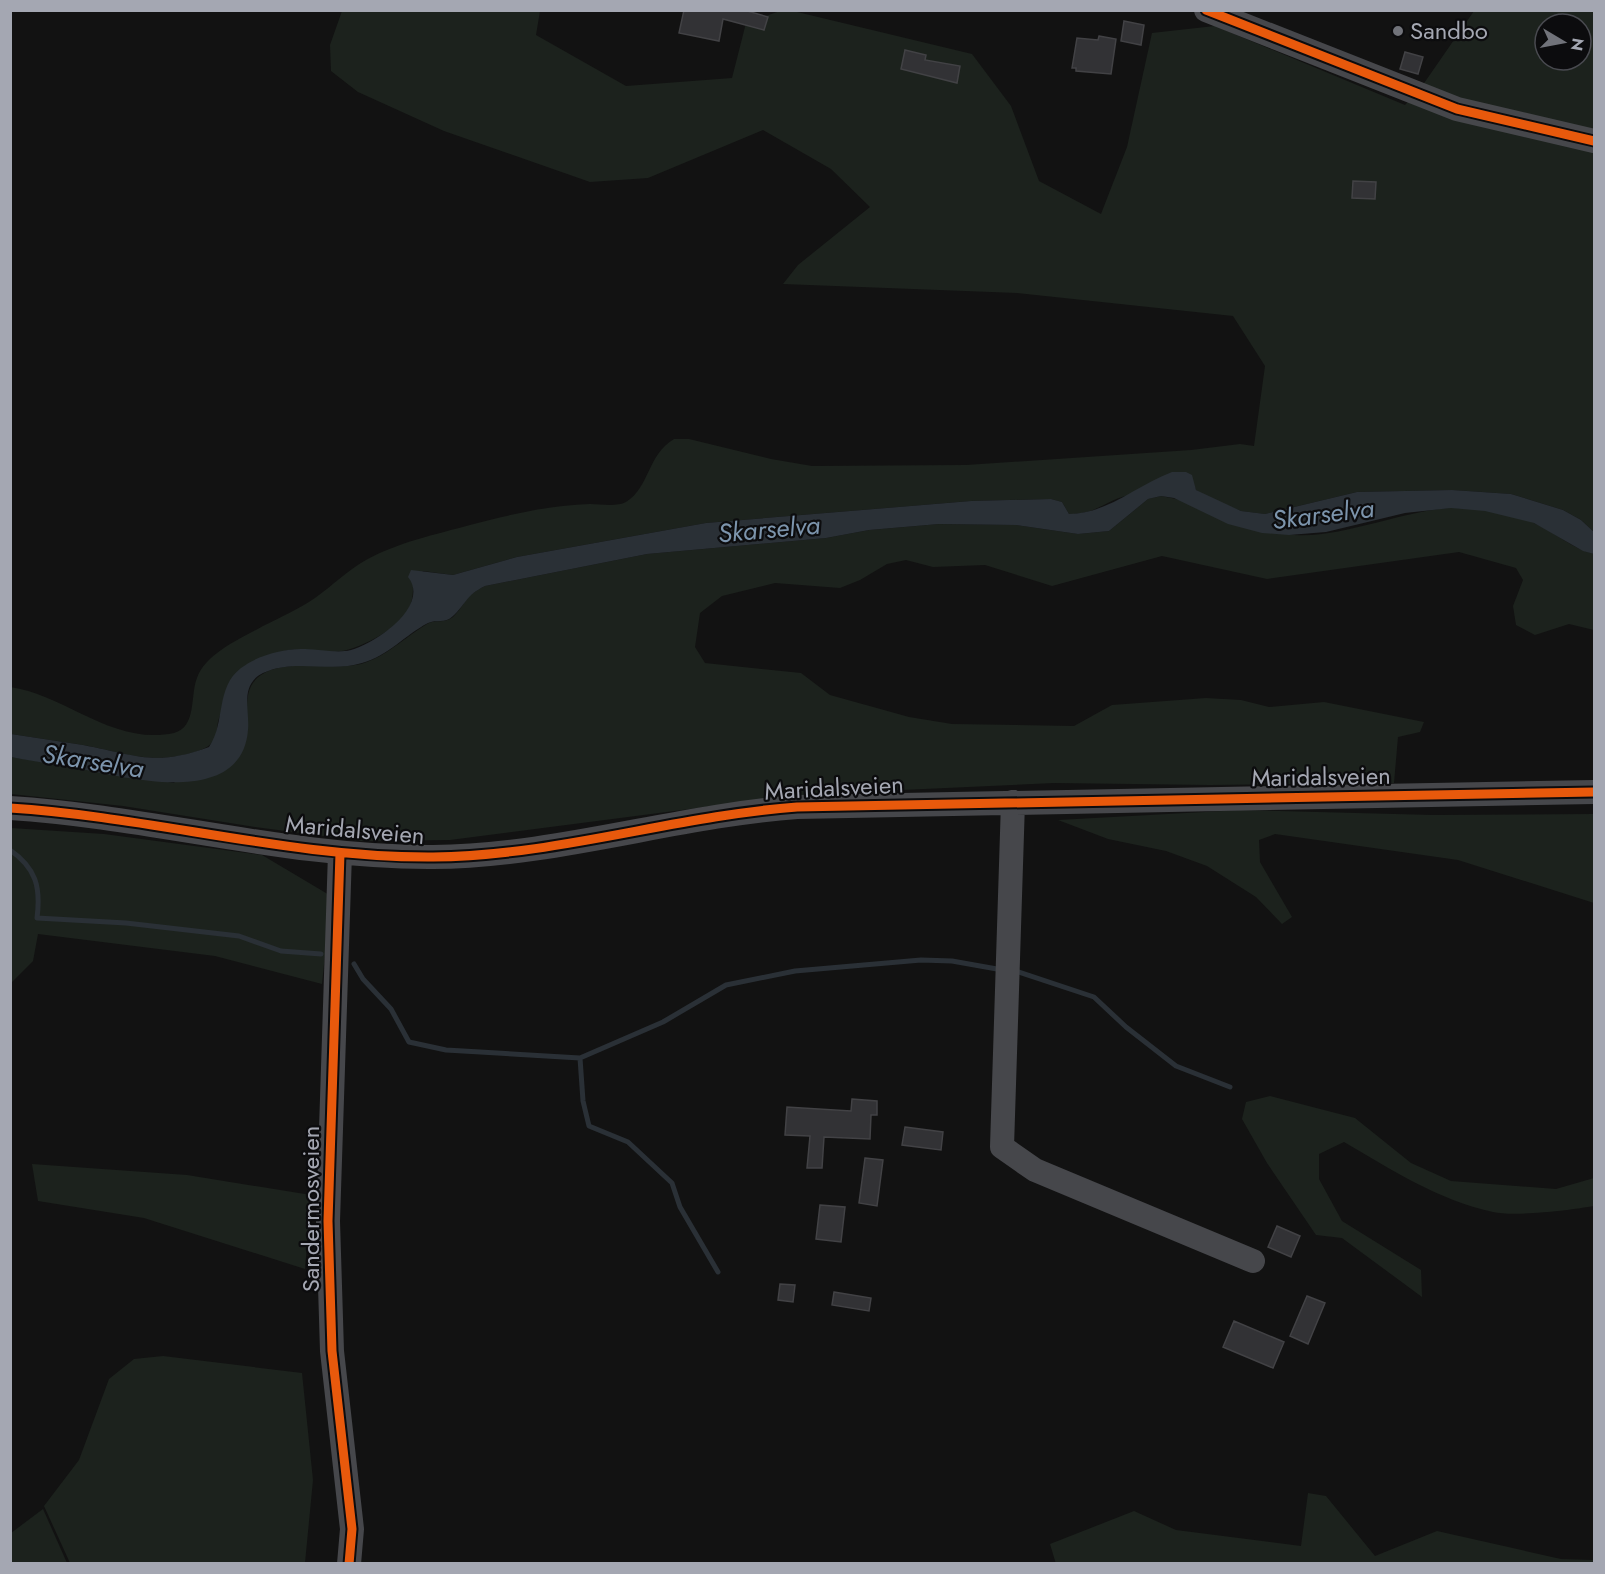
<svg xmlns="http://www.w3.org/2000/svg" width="1605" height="1574" font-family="Jost,sans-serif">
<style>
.green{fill:#1c221d;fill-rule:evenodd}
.water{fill:#2a3036}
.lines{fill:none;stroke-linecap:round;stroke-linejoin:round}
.stream{stroke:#2a3036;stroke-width:5}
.building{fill:#323235;stroke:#424245;stroke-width:1.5}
.minor{stroke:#46474b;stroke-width:24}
.cycleway-casing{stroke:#0c0c0e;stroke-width:13}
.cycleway{stroke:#e8590c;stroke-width:9}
.poi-dot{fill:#71737a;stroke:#0c0c0e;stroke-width:2}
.labels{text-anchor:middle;stroke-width:4.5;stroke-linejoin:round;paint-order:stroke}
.poi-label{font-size:24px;fill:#a4a7b2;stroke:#0c0c0e;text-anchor:start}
.street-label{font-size:24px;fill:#a4a7b2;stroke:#0c0c0e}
.water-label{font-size:26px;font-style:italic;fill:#7c94ac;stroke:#0c0c0e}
</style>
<rect width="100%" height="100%" fill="#121212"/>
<path class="green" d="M342,11H540L536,35L626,86L732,78L746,23L780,11H793L972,54L1011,106L1039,181L1101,214L1127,147L1152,33L1215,26L1405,105L1420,89L1474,11H1594V532L1581,520L1563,510L1511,494L1452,490L1357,492L1265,514L1241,511L1216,501L1196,490L1192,480C1169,486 1145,490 1122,497C1101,504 1095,514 1069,514L1062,502L1051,499L971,501L706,523L517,557L453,575L423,571L413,583C413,593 413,601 408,610C399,629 356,651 335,652C317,652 299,646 281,652C274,654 230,702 223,710C211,727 226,743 195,752C150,765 126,753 83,745C59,741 35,738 11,734L10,687C66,695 113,746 174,733C197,727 190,695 197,678C206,653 242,638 263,626C281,617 299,609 315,598C332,586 348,570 366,560C396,543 437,534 470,525C508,515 550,505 590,504C600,504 617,507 626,502C650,487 647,455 674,439H689L771,459L812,466L966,465L1191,450L1240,444L1254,446L1265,366L1233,316L1017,293L783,284L798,265L870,207L831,169L763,130L648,178L590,182L444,131L358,92L331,71L330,45ZM1545,24H1581V60H1545Z
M1161,496C1204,503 1244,526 1287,534C1331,542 1401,511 1449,508C1475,507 1510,513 1534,523C1555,532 1572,549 1594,554V630L1569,624L1535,635L1516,625L1513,606L1523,580L1516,568L1459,552L1267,579L1162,556L1052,586L985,565L933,567L906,560L887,564L860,580L840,588L775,583L722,596L700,613L695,647L705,663L801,673L830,695L909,717L952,724L1074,726L1112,705L1206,698L1241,700L1269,707L1324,702L1424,722L1420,732L1398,737L1394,783L1210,785L1054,783L858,792L744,802L450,840L361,841L255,827L123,806L11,794V757L174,783L247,711C247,696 248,684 261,675C285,658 332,671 361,664C386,657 405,637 427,624C435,619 445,624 453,617C467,603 463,597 485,586L647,554L826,538L869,530L939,524L1016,525L1078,534L1109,531L1148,499Z
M1241,810L1433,815L1594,814V903L1458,860L1275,834L1259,840L1260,862L1292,917L1282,924L1256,897L1207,866L1166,851L1108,839L1058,820Z
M11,828L104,834L262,855L331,896L322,984L215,956L38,934L33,961L11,983Z
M1270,1096L1355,1118L1411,1163L1451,1181L1556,1189L1594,1178V1206C1571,1210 1515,1217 1493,1212C1438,1200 1392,1170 1344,1142L1319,1154V1179L1342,1221L1421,1270L1422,1297L1342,1238L1316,1235L1267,1163L1242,1119L1246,1102Z
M32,1164L187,1175L311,1195L305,1269L144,1218L38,1201Z
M163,1356L302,1373L313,1480L305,1563H70L44,1506L79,1460L109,1379L134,1359Z
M1308,1493L1326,1496L1375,1556L1437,1531L1561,1559L1594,1560V1563L1056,1564L1050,1544L1134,1511L1176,1530L1301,1546Z
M43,1509L67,1563H11V1533Z"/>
<path class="water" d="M1172,472H1186L1192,475L1196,490L1241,511L1265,514L1357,492L1452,490L1511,494L1563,510L1581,520L1594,532V554L1583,551L1534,523L1485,511L1451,508L1405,513L1326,532L1289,535L1262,533L1228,524L1174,498L1161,496L1148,499L1109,531L1078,534L1016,525L939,524L869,530L826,538L647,554L485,586C465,596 467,603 453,616C445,624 436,619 428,623C405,635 388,656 362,663C331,673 294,658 263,673C239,685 250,710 248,730C242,807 131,779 82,769C58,764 34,762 11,757V734C35,738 59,741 83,745C136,755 155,767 209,747C226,722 215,688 241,668C257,656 281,649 301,649C318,648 334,654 351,650C375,644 431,606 408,577L411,570L453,575L517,557L706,523L971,501L1051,499L1062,502L1069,514C1107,514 1137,485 1172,472Z"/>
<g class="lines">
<path class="stream" d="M10,850C36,868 41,887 37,918L126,923L239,936L281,951L321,954
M354,964L363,979L391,1009L409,1042L446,1050L580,1058L663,1022L726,985L795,971L921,960L952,961L997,969
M1016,971L1094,997L1126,1027L1176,1066L1230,1087
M580,1058L583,1101L589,1126L628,1142L672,1183L680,1207L718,1272"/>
</g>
<path class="building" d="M684,10H744L768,17L764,30L723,19L719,41L679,33Z
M1124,21L1144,25L1141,45L1121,41Z
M1099,36L1116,39L1111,74L1076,71V68H1072L1077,38L1098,40Z
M905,50L926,55L925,60L960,66L957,83L901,69Z
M1405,52L1423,57L1418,74L1400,69Z
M1353,181L1376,182L1375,199L1352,198Z
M852,1099L877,1101V1115H871L870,1139L824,1137L822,1168H807L810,1136L785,1135L787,1107L851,1111Z
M905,1127L943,1132L941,1150L902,1145Z
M865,1158L883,1160L877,1206L859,1203Z
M820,1205L845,1207L841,1242L816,1239Z
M1277,1226L1300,1236L1291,1257L1268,1247Z
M780,1284L795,1285L793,1302L778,1300Z
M834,1292L871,1298L869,1311L832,1305Z
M1307,1296L1325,1303L1308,1344L1290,1336Z
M1234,1321L1284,1342L1273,1368L1223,1347Z"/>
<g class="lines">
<path class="minor" d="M1206,10L1457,109L1594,141
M1013,802L1002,1147L1035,1170L1253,1261
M10,808C152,817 291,858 433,857C556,856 675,816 797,807L1594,792
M340,853L328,1221L332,1351L352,1529L349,1564"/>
<g class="cycleway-casing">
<path id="cycleway" d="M1206,10L1457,109L1594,141
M10,808C152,817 291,858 433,857C556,856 675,816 797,807L1594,792
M340,853L328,1221L332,1351L352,1529L349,1564"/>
</g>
<use href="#cycleway" class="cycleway"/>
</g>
<circle class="poi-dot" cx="1398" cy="31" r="6"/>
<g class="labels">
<g class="poi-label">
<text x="1410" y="39">Sandbo</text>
</g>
<g class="street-label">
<text transform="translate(1321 777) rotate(-1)" y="8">Maridalsveien</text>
<text transform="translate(834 788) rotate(-3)" y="8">Maridalsveien</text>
<text transform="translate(355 830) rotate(5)" y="8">Maridalsveien</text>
<text transform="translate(311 1209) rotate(-90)" y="8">Sandermosveien</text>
</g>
<g class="water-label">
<text transform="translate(1323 514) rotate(-7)" y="9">Skarselva</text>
<text transform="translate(769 529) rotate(-5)" y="9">Skarselva</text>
<text transform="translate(93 761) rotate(9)" y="9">Skarselva</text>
</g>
</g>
<rect width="1605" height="1574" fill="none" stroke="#a4a7b2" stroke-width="24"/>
<g transform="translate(1563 42) rotate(100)"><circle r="28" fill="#0c0c0e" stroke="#494a50" stroke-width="1.5"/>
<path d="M0-4.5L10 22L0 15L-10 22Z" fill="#71737a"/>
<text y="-9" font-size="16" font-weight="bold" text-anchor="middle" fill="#a4a7b2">N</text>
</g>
</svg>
